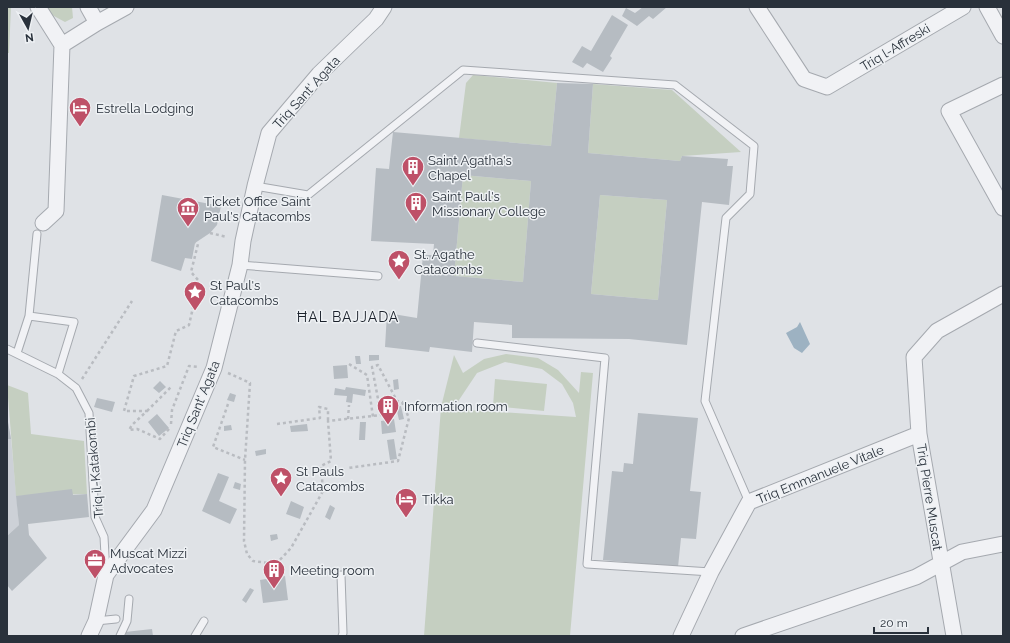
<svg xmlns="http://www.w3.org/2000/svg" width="1010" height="643" font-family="Raleway,sans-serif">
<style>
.built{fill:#cdd1d7}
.green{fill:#c5cfc1;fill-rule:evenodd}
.water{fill:#9db2c2}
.building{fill:#b6bcc2;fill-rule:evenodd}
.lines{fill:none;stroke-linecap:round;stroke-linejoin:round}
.service-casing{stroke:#a5a9af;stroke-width:9}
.minor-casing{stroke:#a5a9af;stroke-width:17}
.path{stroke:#b9bcc1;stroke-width:2.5;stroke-dasharray:3 3;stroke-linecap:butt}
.service{stroke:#f1f2f5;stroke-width:7}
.minor{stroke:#f1f2f5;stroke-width:15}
.labels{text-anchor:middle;stroke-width:3;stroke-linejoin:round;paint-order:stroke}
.street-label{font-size:13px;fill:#29313b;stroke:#eef1f4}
.poi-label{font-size:13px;fill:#29313b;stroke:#eef1f4;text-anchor:start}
.neighbourhood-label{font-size:14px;letter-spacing:1px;fill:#1c222c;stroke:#eef1f4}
</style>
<rect width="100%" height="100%" fill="#dfe2e6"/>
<path class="built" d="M7,418L11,439L19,525L7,536Z"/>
<path class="green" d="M7,7H11L9,53H7Z
M47,7H72L73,18L65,22L52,15Z
M473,75L557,83L551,146L459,138L466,83Z
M593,84L672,90L741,152L682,156L680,161L588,153Z
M463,175L531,181L523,282L454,276Z
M600,195L667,200L658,300L591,294Z
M506,354L538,358L558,370L579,393L581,372L593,373L570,636H424L441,407L454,355L463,373L484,359ZM505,362L542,369L562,384L573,403L576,417L453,409L477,373Z
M495,379L547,384L544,411L493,406Z
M7,385L28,393L31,434L84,441L87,494L16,496Z"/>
<path class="water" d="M800,322L810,344L802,353L794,348L786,333L797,327Z"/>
<path class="building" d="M643,7H667L653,19L649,16L637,26L622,16L626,8L635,13Z
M612,15L628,25L610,56L612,58L603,72L587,63L583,68L572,62L582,46L591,51Z
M557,83L593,84L588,153L680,161L682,156L728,159L727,166H733L729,205L702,202L687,345L629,339L512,338V325L474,322L472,352L430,347L429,352L385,347L387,313L417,318L423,255H433L434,244L371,241L376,168L389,169L393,132L551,146ZM463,175L531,181L523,282L454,276ZM600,195L667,200L658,300L591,294Z
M162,195L221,206L217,225L210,233L195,243L192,259L185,258L181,271L151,261Z
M369,355H379V360L369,361Z
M355,356H360L361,364H356Z
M347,365L348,378L334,379L333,366Z
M398,379L399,389L394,390L393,380Z
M160,381L166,387L159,393L153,388Z
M346,387L366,390L365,396L353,394L352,403L346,402L347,396L334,395L335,388L345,390Z
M230,393L236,395L234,402L227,400Z
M97,398L115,402L112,412L94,407Z
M401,406L404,419L399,420L396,407Z
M638,413L698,418L690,491L701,492L696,539L681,538L678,567L603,560L612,471L623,472L624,463L633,464Z
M157,414L169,428L159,436L148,422Z
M394,419L396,432L382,434L381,421Z
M7,422H8L11,439H7Z
M360,422H366L365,440H359Z
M307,424L308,431L291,432L290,426Z
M231,425L232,430L224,431V426Z
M394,439L397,459L390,460L387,440Z
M266,449V454L256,456L255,451Z
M344,468L345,471L334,473L333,469Z
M218,473L229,477L219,501L237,509L230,524L202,511Z
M235,482L241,484L240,490L233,488Z
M72,489L73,495L87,494L89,517L28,524L29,535L47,558L12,591L7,585V536L19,525L16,496Z
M291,501L304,507L300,519L286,514Z
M330,505L335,508L330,520L325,517Z
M277,534L278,539L271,541L270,535Z
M285,576L288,600L263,603L260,580Z
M250,588L254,590L246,603L242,600Z
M152,629L153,636H126L125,632Z"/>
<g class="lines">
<g class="service-casing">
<path id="service" d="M255,186L308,195L463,70L675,85L754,146L750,194L726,218L705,401L749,502
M240,265L378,276
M29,316L74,322L58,374
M477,343L605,358L587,564L711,572
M7,349L58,374L76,388L89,413L95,517L104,537L106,573
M17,353L29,316L37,234
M341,575L343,633L342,636
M96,621L116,619
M120,636L127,621L129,599
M195,636L204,621"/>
</g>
<g class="minor-casing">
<path id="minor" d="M38,7L62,45L56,211L43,223
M88,7L97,23
M757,7L804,79L827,87L963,7
M987,7L1003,36
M62,45L97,23L126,7
M1003,85L949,111L1003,208
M89,636L96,621L106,575L154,510L214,368L240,265L243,241L255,186L269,133L319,74L376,19L384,7
M681,636L711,572L749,502L919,434
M743,636L916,577L962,552L1003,544
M954,636L919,434L914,357L937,331L1003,294"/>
</g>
<path class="path" d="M210,233L227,237
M349,364L367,375L373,417
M228,373L250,383L245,460L244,541L247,554L253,561L276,564L291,548L323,491L321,466L331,461L328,421L381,415L372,367L378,365L397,401L402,402L409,418L398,461L348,468
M82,379L132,301
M228,404L213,447L245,460
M147,411L171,387
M348,419L349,405
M171,424L172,410L189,366L198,367
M277,424L320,418L319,407L328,409V421
M169,429L160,439L137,429L129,430L132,425L147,411H124L134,376L167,366L176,331L189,325L199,281L191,272L198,244L195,243"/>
<use href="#service" class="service"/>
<use href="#minor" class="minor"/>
</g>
<defs>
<g id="hotel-pin" transform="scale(1.15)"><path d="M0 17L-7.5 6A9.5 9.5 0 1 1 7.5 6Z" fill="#be5168" stroke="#eef1f4"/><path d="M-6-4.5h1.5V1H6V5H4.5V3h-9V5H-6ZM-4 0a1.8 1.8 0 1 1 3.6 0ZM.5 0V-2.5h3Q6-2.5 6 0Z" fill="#fff"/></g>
<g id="building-pin" transform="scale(1.15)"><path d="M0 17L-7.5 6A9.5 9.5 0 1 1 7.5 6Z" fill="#be5168" stroke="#eef1f4"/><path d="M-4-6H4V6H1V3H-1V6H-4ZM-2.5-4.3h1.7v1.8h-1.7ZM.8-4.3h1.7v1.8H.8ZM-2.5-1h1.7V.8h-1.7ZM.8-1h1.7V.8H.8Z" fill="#fff"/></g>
<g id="museum-pin" transform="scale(1.15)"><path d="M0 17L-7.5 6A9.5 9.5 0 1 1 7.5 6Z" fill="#be5168" stroke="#eef1f4"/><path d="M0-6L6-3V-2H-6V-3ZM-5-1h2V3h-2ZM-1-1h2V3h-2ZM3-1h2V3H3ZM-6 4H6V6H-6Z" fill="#fff"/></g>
<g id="sight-pin" transform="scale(1.15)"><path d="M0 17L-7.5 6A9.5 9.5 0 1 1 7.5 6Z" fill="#be5168" stroke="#eef1f4"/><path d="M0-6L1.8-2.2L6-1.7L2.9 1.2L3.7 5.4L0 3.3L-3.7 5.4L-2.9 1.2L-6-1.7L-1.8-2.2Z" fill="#fff"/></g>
<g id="office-pin" transform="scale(1.15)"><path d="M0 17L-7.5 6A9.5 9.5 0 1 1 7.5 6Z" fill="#be5168" stroke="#eef1f4"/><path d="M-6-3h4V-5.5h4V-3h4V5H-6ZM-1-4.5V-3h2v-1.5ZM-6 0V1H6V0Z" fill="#fff"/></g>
</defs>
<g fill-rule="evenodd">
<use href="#hotel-pin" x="80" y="108"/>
<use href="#building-pin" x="413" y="167"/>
<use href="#building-pin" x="416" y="203"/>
<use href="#museum-pin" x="188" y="208"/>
<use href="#sight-pin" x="399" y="261"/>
<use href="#sight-pin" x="195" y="292"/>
<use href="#building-pin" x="388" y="406"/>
<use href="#sight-pin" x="281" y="478"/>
<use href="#hotel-pin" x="406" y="499"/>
<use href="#office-pin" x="95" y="560"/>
<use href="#building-pin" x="274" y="570"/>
</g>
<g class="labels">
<g class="street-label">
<text transform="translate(895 47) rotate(-31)" y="5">Triq l-Affreski</text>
<text transform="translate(306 92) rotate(-48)" y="5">Triq Sant' Agata</text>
<text transform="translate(198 404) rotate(-68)" y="5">Triq Sant' Agata</text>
<text transform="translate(94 468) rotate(-95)" y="5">Triq il-Katakombi</text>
<text transform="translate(820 474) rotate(-22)" y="5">Triq Emmanuele Vitale</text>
<text transform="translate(930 497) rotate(81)" y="5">Triq Pierre Muscat</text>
</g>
<g class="poi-label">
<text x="96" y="113">Estrella Lodging</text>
<text x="428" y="165">Saint Agatha's<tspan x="428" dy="15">Chapel</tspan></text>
<text x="432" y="201">Saint Paul's<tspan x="432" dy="15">Missionary College</tspan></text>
<text x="204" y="206">Ticket Office Saint<tspan x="204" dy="15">Paul's Catacombs</tspan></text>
<text x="414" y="259">St. Agathe<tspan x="414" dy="15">Catacombs</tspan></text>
<text x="210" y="290">St Paul's<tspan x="210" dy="15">Catacombs</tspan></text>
<text x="404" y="411">Information room</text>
<text x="296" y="476">St Pauls<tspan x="296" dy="15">Catacombs</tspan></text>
<text x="422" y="504">Tikka</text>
<text x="110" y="558">Muscat Mizzi<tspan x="110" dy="15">Advocates</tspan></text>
<text x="290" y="575">Meeting room</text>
</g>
<g class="neighbourhood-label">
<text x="348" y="322">ĦAL BAJJADA</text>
</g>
</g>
<rect width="1010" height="643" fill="none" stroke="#29313b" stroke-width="16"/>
<g transform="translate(28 28) rotate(172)" stroke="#eef1f4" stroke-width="3" paint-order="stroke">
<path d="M0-3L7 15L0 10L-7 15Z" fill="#29313b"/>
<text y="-6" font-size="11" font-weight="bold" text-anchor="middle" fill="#29313b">N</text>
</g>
<path d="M874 627v6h54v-6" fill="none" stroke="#29313b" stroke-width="2"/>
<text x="880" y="627" font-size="12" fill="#29313b" stroke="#eef1f4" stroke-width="3" paint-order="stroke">20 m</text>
</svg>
